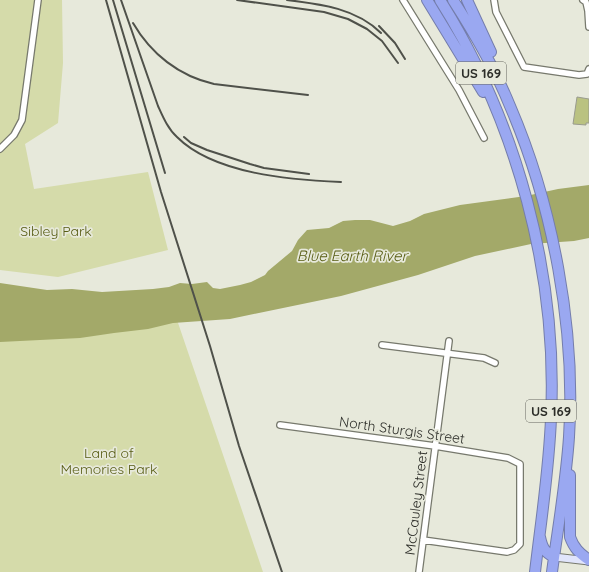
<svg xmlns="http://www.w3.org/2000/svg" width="589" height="572" font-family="Quicksand,sans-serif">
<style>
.green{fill:#d5dbaa}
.water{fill:#a3a969}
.building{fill:#bac281;stroke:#999b8e}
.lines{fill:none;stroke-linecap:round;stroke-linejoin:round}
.street-casing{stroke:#77796d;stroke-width:8}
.secondary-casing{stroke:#77796d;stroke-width:9}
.highway-casing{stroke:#747dab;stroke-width:12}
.street{stroke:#fff;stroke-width:5.5}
.secondary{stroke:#e1e5fb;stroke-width:7}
.highway{stroke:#9aa8f1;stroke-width:10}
.rail{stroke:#4f514a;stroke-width:2}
.labels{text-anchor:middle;stroke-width:3.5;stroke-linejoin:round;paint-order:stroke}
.shield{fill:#e7e9db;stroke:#64655e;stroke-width:1}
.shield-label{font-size:13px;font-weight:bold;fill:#2c2d28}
.park-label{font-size:14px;fill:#575c13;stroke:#e7e9db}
.street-label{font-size:14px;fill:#2c2d28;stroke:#e7e9db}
.water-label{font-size:15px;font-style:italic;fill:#575c12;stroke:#e7e9db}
</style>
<rect width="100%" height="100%" fill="#e7e9db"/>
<path class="green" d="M0,0H62L63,63L58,123L25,144L34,189L148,172L168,250L58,277L0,270Z
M176,317L263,572H0V336Z"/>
<path class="water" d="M589,185V238L574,241L531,244L475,256L418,275L341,296L230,319L173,323L148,329L114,333L80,338L0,342V283L47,290L72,289L102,292L153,289L169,287L180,283L192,284L207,282L213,288L220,289L240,285L251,282L265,275L268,271L292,251L298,240L307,230L329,228L343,221L355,220H370L393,226L410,221L424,214L460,205L526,196L558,189Z"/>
<path class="building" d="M577,97L589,99V123H586V125L573,124Z"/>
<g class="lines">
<g class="street-casing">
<path id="street" d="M403,0L459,90L484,138
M494,0L496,12L524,67L579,75L587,74L589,69
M583,0L586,2L588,11L589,27
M0,149L14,135L22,120L38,0
M382,345L484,358L495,363
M280,425L435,446L508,458L520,464V544L514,550L507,552L423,540
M419,572L449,341"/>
</g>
<g class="secondary-casing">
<path id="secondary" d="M554,557L589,561"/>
</g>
<g class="highway-casing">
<path id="highway" d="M427,0L483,92
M440,0C517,122 558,274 551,418C549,470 541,521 535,572
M453,0C475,34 495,69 510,106C553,206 576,329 569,437C566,482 558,527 552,572
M467,0L491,52
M570,475V537C574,548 579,553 589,560
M540,537C542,547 545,553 554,557"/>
</g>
<use href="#street" class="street"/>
<use href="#secondary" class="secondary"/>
<use href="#highway" class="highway"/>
<path class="rail" d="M106,0L161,192L210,346L239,446L282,572
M113,0L165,173
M121,0L158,106C163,117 168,129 177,137C214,174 291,180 341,182
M237,0L324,12L348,19L367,29L382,41L398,63
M287,0C320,4 356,8 381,33
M133,23C151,54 179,76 214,84L308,95
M379,26L395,43L405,59
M184,137L191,143L207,150L250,164L264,168L309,174"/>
</g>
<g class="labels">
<g class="shield">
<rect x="456" y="62" width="50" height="22" rx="3"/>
<rect x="526" y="400" width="50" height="22" rx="3"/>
</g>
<g class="shield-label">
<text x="481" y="78">US 169</text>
<text x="551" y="416">US 169</text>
</g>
<g class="park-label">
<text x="56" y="236">Sibley Park</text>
<text x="109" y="458">Land of<tspan x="109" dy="16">Memories Park</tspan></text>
</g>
<g class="street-label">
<text transform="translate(402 430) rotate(8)" y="5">North Sturgis Street</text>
<text transform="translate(416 503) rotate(-83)" y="5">McCauley Street</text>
</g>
<g class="water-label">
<text x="352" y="261">Blue Earth River</text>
</g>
</g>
</svg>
